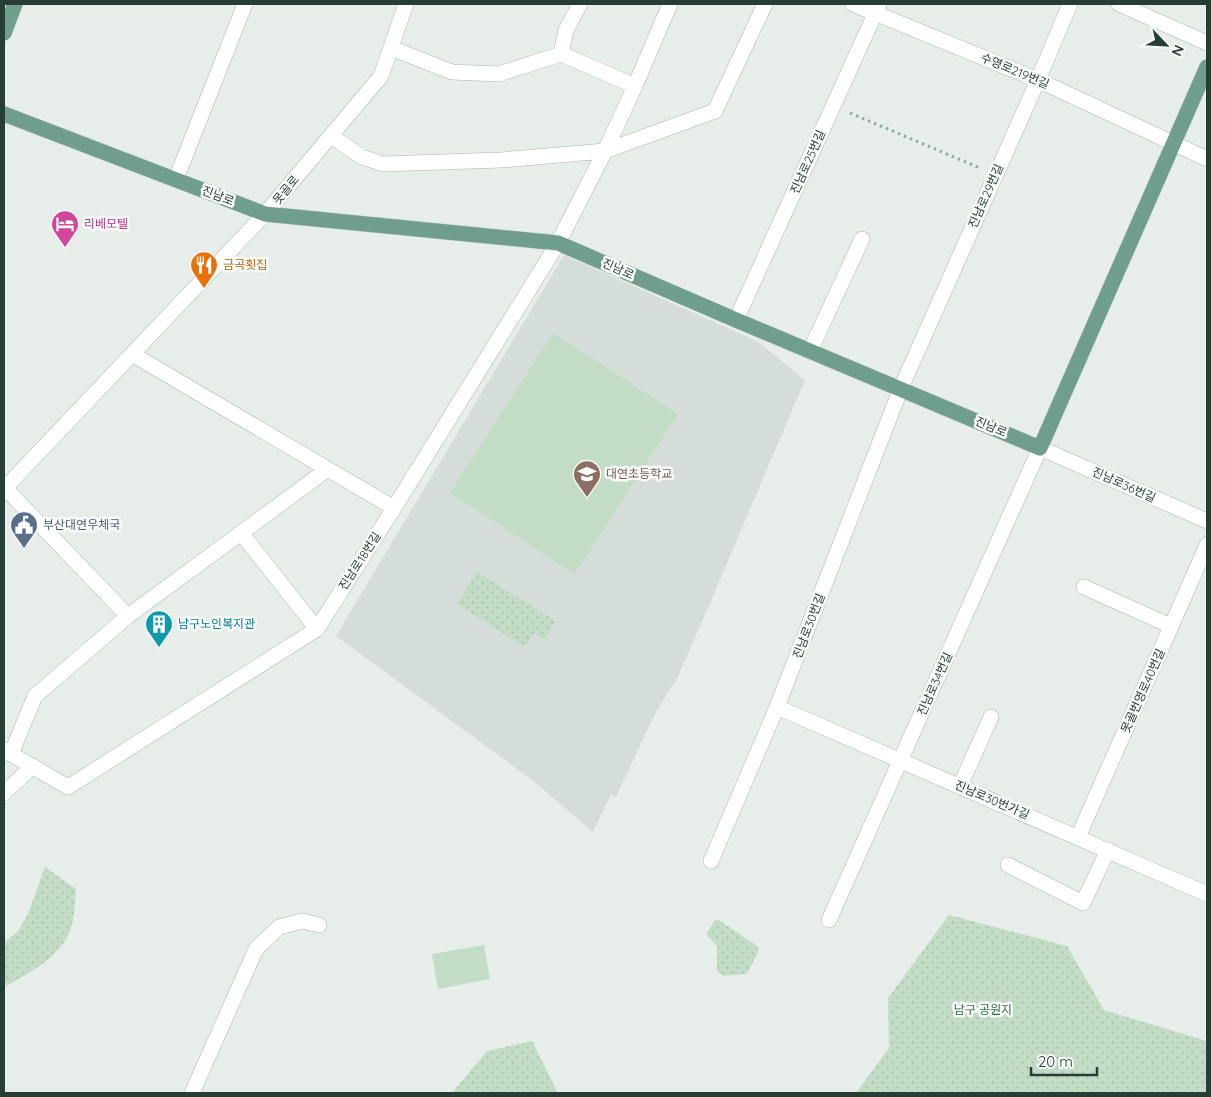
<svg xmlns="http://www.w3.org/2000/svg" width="1211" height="1097" font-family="Quicksand,'Noto Sans KR',sans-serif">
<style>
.built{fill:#d5ddd9}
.park{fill:url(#park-dots)}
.pitch{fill:#c2dcc6}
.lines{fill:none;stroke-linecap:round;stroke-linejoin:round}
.minor-casing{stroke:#aab6b0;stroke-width:16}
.major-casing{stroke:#c3c9c7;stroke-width:16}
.path{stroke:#8bae9f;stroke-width:3;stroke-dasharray:2.5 4;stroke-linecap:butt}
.minor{stroke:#fff;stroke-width:15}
.major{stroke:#709e8d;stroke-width:15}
.labels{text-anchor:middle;stroke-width:5;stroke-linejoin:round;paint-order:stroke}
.street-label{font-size:12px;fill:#273e36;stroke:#f7faf8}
.hotel-label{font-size:12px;fill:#b23c85;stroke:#f7faf8;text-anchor:start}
.food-label{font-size:12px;fill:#c56008;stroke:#f7faf8;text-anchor:start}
.education-label{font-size:12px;fill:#785e54;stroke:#f7faf8;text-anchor:start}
.service-label{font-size:12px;fill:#4e5e75;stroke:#f7faf8;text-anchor:start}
.culture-label{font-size:12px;fill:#0d838f;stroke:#f7faf8;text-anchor:start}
.park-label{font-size:12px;fill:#357146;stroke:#f7faf8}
</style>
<defs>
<pattern id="park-dots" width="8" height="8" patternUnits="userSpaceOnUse" patternTransform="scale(1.25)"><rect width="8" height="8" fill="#c2dcc6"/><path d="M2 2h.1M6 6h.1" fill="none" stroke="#a7beab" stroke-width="1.8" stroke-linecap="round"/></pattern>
</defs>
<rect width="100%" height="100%" fill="#e7eeea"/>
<path class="built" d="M564,255L757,341L805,380L705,615L677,678L656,712L616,797L611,795L593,832L532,780L336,636Z"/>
<path class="park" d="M477,572L556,621L544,640L534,633L525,647L457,604Z
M45,867L76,889C75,902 75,915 71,928C61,957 31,972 6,986L4,980V943L18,931L28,914Z
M949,915L1067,946L1104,1010L1207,1041V1093H856L889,1048L888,998Z
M715,920H719L757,946L759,950L747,974L723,976L717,971V946L706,934Z
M532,1041L558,1093H452L487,1051Z"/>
<path class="pitch" d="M553,333L678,414L575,574L450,493Z
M484,945L490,979L438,989L432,954Z"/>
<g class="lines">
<g class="minor-casing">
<path id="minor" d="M853,4L1038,80L1207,159
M1119,4L1207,43
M391,48L452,72L499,74L561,54L635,86
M561,54L566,30L580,4
M331,136L362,157L383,164L501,160L605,151L715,111L765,4
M176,179L245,4
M736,320L879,5
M810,351L862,239
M132,354L394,508
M5,488L128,616L328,469
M4,489L265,214L381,76L406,4
M241,533L317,629
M1084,587L1171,626
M777,707L1207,894
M4,750L68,787L317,629L394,508L558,243L605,151L635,86L670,4
M11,754L35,696L128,616
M960,786L991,717
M4,793L33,766
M1078,837L1207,545
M711,861L777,707L901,388L1038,80L1070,4
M1008,865L1083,903L1108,850
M829,920L1040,448L1207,521
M192,1093L256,949L279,927L302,921L319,925"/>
</g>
<g class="major-casing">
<path id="major" d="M4,33L15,4
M4,114L265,214L558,243L736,320L1040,448L1207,67"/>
</g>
<path class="path" d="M850,113L980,168"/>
<use href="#minor" class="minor"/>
<use href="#major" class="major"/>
</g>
<defs>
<g id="hotel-pin" transform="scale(1.4375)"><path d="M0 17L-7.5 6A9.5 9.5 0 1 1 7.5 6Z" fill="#d1479c" stroke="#f7faf8"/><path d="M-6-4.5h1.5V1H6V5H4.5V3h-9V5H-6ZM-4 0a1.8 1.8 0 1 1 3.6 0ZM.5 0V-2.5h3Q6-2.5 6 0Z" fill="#fff"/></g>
<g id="restaurant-pin" transform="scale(1.4375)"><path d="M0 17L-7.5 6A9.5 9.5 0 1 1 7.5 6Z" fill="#e8710a" stroke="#f7faf8"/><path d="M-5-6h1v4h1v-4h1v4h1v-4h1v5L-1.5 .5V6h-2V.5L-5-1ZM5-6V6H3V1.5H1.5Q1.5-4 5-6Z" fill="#fff"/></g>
<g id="school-pin" transform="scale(1.4375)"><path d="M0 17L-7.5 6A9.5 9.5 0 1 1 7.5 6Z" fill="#8d6e63" stroke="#f7faf8"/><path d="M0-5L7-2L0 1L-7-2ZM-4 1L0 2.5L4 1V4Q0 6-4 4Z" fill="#fff"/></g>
<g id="civic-pin" transform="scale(1.4375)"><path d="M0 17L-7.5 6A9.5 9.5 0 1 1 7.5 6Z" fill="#5c6f8a" stroke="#f7faf8"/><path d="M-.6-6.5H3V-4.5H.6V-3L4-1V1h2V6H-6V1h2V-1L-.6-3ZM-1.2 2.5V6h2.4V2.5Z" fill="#fff"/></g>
<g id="building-pin" transform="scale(1.4375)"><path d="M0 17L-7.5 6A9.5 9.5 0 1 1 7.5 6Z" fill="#0f9aa8" stroke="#f7faf8"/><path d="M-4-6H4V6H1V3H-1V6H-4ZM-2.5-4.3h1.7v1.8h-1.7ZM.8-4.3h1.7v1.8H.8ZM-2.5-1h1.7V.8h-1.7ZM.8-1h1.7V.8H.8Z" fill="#fff"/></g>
</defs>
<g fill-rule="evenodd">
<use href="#hotel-pin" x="65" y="224"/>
<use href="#restaurant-pin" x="204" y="265"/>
<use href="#school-pin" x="587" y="474"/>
<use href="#civic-pin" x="24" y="525"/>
<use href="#building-pin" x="159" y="624"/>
</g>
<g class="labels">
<g class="street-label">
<text transform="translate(1015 71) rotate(23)" y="4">수영로219번길</text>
<text transform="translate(808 162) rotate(-66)" y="4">진남로25번길</text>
<text transform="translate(286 190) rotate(-50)" y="4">못골로</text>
<text transform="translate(218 196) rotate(21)" y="4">진남로</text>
<text transform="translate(986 196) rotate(-66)" y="4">진남로29번길</text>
<text transform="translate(618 269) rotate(24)" y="4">진남로</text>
<text transform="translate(991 427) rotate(23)" y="4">진남로</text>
<text transform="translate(1124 485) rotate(24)" y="4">진남로36번길</text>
<text transform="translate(360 561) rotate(-57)" y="4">진남로18번길</text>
<text transform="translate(809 626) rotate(-69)" y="4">진남로30번길</text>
<text transform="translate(935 684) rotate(-66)" y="4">진남로34번길</text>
<text transform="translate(1143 691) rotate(-66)" y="4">못골번영로40번길</text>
<text transform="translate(992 800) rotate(23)" y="4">진남로30번가길</text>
</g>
<g class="hotel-label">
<text x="84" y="228">리베모텔</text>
</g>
<g class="food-label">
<text x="223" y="269">금곡횟집</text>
</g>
<g class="education-label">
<text x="606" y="478">대연초등학교</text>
</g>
<g class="service-label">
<text x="43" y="529">부산대연우체국</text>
</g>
<g class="culture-label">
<text x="178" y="628">남구노인복지관</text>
</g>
<g class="park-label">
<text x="983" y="1014">남구 공원지</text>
</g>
</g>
<rect width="1211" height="1097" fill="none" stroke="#273e36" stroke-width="10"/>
<g transform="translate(1166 45) rotate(115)" stroke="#f7faf8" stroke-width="4" paint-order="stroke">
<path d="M0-4L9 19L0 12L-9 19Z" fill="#273e36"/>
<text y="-8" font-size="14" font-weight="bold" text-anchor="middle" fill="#273e36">N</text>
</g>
<path d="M1031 1067v8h66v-8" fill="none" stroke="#273e36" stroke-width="2.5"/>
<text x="1038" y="1067" font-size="15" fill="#273e36" stroke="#f7faf8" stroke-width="4" paint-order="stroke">20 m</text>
</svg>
